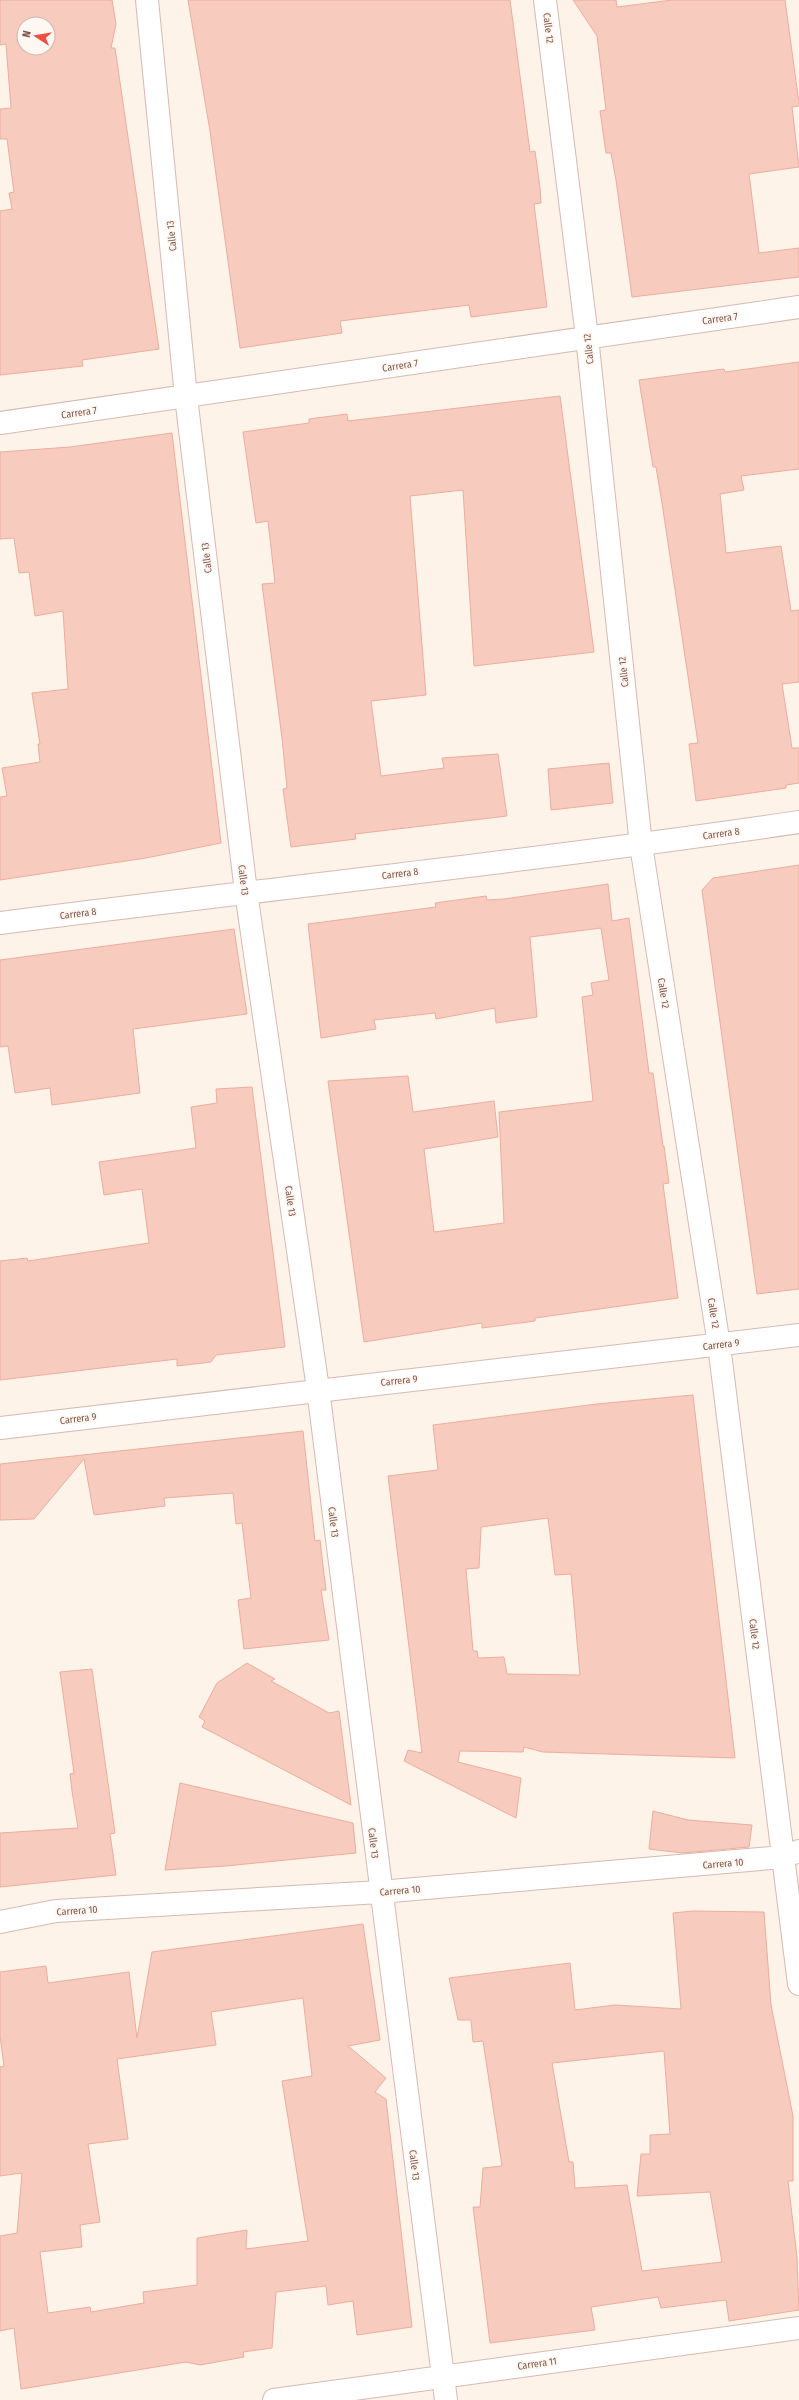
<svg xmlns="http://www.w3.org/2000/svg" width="799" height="2400" font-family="'Fira Sans Condensed',sans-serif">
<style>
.building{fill:#f7cbbe;stroke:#ecad9c;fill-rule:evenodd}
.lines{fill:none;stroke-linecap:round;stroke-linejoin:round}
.minor-casing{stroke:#d5bab0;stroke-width:24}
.minor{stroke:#fff;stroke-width:22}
.labels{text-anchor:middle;stroke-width:4;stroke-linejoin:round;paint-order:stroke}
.street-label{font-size:10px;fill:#7d5349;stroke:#fff8f2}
</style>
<rect width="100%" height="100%" fill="#fef3e9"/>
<path class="building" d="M0,0H112L116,24L111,48H115L159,349L82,360L83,366L0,375V211L12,209L9,193L14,192L7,139H0V109L11,108L6,44L0,45ZM24,24H48V48H24Z
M188,0H510L530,152L535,151L540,188L541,203L534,204L547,307L471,317L469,305L340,321L342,333L240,348L210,131Z
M573,0H616L617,7L672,0H785L799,103V106L792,107L799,167L749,174L759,253L799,248V277L632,297L616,180L611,153H606L600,111L606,110L597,36Z
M799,362V469L741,476L744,490L720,494L726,553L781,546L791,611L799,610V682L782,684L792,748H799V783L786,785V788L696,801L689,744L698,743L662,503L656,467H653L639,380L724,369L725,372Z
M560,396L594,652L474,666L463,490L410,496L426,695L371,701L381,776L444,768L442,758L498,754L507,816L355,834L356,839L291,847L283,789L287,788L282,738L262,584L275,583L268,521L256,523L243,432L309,423V419L347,414L348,421Z
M172,433L221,843L146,858L0,880V797L7,796L2,768L40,762L38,744H40L32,693L68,689L63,611L35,616L29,572L19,573L14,538L0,539V452L70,447Z
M609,763L613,803L551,810L548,769Z
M799,865V1289L757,1294L702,890L713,878Z
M608,884L612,921L629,918L649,1073H653L663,1146H664L669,1183L663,1184L678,1298L535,1318V1321L482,1328V1323L364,1342L328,1081L408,1076L413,1112L494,1101L498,1137L424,1149L434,1232L504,1223L499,1112L593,1101L582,997L593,995L591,983L609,980L601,928L530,937L537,1017L496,1023L495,1008L436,1019L435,1013L374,1020L376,1029L321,1038L308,924L436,907L435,903L486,896L487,900L504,899Z
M234,929L247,1014L133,1029L140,1093L52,1105L50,1088L15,1093L8,1046L0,1047V960Z
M252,1087L285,1347L216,1355L211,1362L177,1366V1359L0,1380V1261L27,1258L28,1261L149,1243L142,1189L104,1195L99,1162L196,1148L191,1107L217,1103L216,1089Z
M693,1395L735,1758L543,1752L524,1747L523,1752L460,1751L458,1762L521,1778L516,1818L404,1761L408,1750L422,1753L388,1476L438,1470L433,1425L597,1404ZM548,1518L555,1575L571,1574L580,1675L507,1674L504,1657L478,1658L477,1651H473L466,1569L479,1568L481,1527Z
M303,1431L315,1541L320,1540L323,1566L326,1590H321L329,1640L244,1649L238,1600L251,1598L242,1523L236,1524L233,1493L164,1498L165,1506L94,1515L84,1459L34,1519L0,1520V1464Z
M247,1663L275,1679L271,1681L329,1713L339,1711L351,1805L202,1727L205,1721L199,1717L217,1683Z
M92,1669L115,1833L110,1834L116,1875L0,1887V1833L78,1828L72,1791L70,1774L74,1773L60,1672Z
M180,1783L353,1823L356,1853L226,1866L165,1870Z
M653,1811L688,1820L752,1825L749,1847L683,1853L649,1849Z
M693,1911L764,1912L771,2005L793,2116V2181H788L797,2257L799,2310L729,2321L726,2300L661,2308L658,2297L591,2307L595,2330L490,2343L473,2207H480L483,2168L502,2166L483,2041L473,2042L471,2020H458L449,1978L570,1963L575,2010L615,2005L681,2009L673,1913ZM664,2051L670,2134L650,2135V2154H641L637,2196L710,2192L722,2262L642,2271L627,2185L575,2188L573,2162H569L552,2063Z
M363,1924L380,2040L348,2046L386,2078L375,2092L386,2099L412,2327L357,2335L353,2301L328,2305L326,2286L276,2292L272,2348L243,2352L244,2357L200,2365L186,2362L21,2389L14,2328L0,2331V2236L17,2233L22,2173L0,2176V2067L4,2066L0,2036V1972L46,1966L48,1983L129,1972L137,2038L152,1952ZM303,1998L312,2076L282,2081L308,2241L246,2249L247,2230L197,2238V2285L143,2292L144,2303L91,2312L90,2307L48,2313L40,2252L82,2247L80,2225L100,2222L88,2144L128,2139L117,2059L216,2045L211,2012Z"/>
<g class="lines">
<g class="minor-casing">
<path id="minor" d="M147,0L186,397L246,892L318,1389L446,2400
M545,0L587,337L641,845L719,1345L799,1984
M0,423L799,307
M0,923C266,889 533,861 799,822
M0,1428L799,1335
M0,1922L56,1911L380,1892L783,1857L799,1851
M274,2400L799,2328"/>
</g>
<use href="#minor" class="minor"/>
</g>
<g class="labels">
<g class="street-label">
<text transform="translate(549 28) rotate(83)" y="4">Calle 12</text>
<text transform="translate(171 236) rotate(-96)" y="4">Calle 13</text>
<text transform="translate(720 318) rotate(-8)" y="4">Carrera 7</text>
<text transform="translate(588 349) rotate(-96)" y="4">Calle 12</text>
<text transform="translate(400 365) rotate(-9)" y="4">Carrera 7</text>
<text transform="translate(79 412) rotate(-8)" y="4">Carrera 7</text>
<text transform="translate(206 558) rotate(-97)" y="4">Calle 13</text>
<text transform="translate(623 672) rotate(-96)" y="4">Calle 12</text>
<text transform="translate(721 833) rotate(-8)" y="4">Carrera 8</text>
<text transform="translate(400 873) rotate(-7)" y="4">Carrera 8</text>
<text transform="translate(244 880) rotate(83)" y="4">Calle 13</text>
<text transform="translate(78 913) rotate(-7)" y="4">Carrera 8</text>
<text transform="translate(664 993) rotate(81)" y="4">Calle 12</text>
<text transform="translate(291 1201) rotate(82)" y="4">Calle 13</text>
<text transform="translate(714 1313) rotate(81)" y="4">Calle 12</text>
<text transform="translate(721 1344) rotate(-7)" y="4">Carrera 9</text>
<text transform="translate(399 1380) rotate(-6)" y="4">Carrera 9</text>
<text transform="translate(78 1418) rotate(-7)" y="4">Carrera 9</text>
<text transform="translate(334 1522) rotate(83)" y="4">Calle 13</text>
<text transform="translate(755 1634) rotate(83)" y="4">Calle 12</text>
<text transform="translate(374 1843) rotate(83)" y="4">Calle 13</text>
<text transform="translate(723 1863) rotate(-5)" y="4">Carrera 10</text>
<text transform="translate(400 1890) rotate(-5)" y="4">Carrera 10</text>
<text transform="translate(77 1910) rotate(-4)" y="4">Carrera 10</text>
<text transform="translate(415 2165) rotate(83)" y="4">Calle 13</text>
<text transform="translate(537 2363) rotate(-8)" y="4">Carrera 11</text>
</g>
</g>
<g transform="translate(36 36) rotate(282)"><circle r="19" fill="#fff8f2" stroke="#cbb6ae"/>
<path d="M0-3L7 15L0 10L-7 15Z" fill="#f44e43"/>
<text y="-6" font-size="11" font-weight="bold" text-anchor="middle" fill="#7d5349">N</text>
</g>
</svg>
